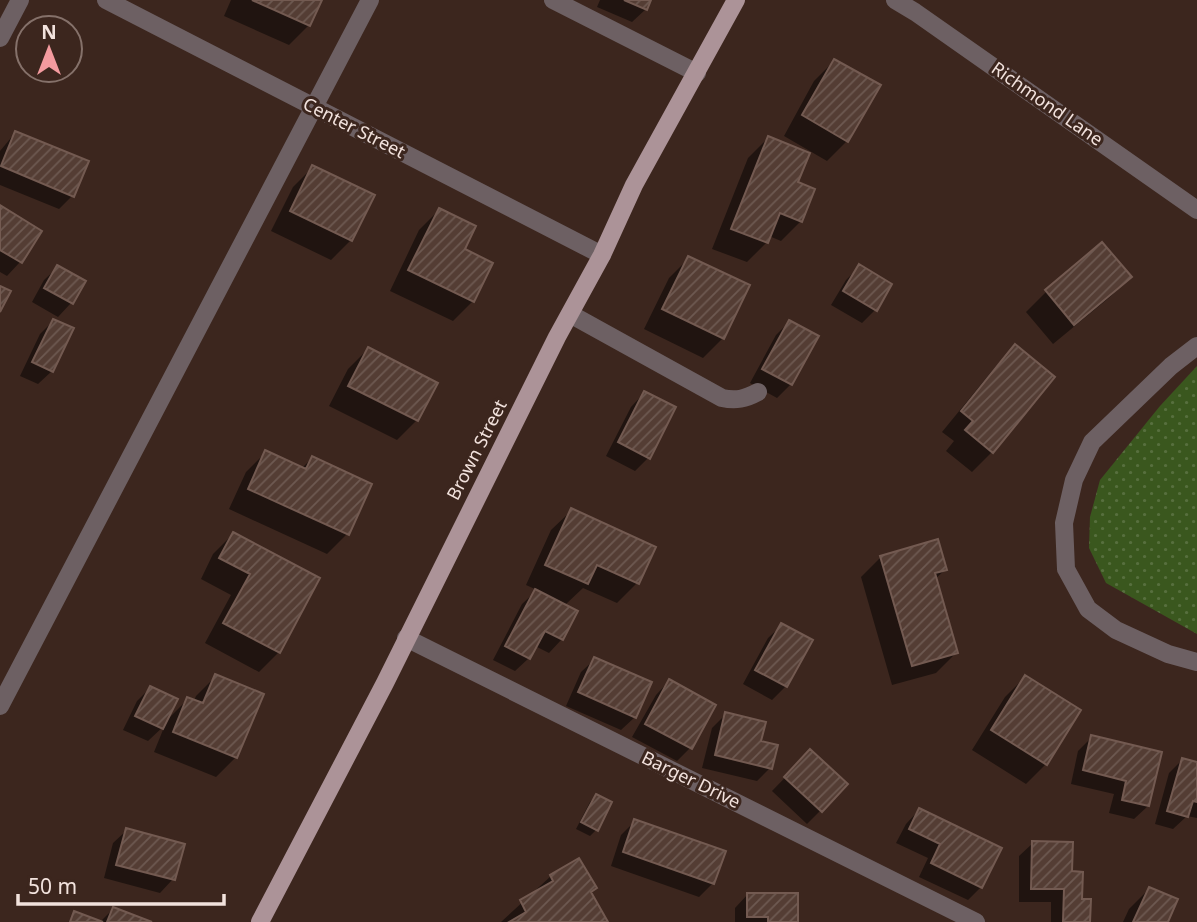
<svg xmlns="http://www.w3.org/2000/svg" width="1197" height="922" font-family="'Noto Sans',sans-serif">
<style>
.green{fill:url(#green-dots)}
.shadow{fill:#0007}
.building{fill:url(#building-hatch);stroke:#735a51;stroke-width:2}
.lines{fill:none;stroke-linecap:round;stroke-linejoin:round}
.minor{stroke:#6d6063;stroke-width:18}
.major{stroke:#ac9398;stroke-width:18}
.labels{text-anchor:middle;stroke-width:6;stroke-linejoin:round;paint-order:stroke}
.street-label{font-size:18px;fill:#f2e2dd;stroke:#3c261e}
</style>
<defs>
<pattern id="green-dots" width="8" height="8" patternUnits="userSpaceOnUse" patternTransform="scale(1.75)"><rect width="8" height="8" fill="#3a571e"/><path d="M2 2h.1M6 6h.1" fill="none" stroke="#576f3e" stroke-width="1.8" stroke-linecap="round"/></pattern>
<pattern id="building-hatch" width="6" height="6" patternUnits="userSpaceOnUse" patternTransform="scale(1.75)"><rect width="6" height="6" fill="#543d34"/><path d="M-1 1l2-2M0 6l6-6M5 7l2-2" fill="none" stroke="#6d5951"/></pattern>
</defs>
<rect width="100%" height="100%" fill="#3c261e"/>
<path class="green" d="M1197,366V634L1106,583L1089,548L1090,517L1100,480L1160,406Z"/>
<path class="shadow" d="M231,0H320L309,25L289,45L224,16Z
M600,0H649L646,9L632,22L597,7Z
M834,61L847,141L827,161L784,136L814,81Z
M15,133L72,196L59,209L0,185V151Z
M768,138L796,183L801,221L781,241L769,236L767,242L747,262L712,249L748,158Z
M313,167L351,240L331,260L271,231L293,187Z
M0,207L39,232L20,262L7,276L0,272Z
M439,210L462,250L491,264L473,301L453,321L390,291L419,230Z
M1102,244L1130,277L1110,297L1053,344L1026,312L1046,292Z
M689,258L723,338L703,358L644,329L669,278Z
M58,267L84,282L71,303L58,317L32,302L44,280Z
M859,267L875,310L862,323L831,305L846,280Z
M53,321L52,371L38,384L20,376L40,334Z
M789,322L791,384L777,398L750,383L776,335Z
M1016,346L992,452L972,472L946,451L954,441L942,432L996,366Z
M368,349L417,420L397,440L329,406L348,369Z
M644,393L649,457L635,471L606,456L631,407Z
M266,452L302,468L312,458L347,534L327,554L229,509L246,472Z
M571,511L653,548L637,583L617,603L583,588L565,605L562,639L549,653L535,646L529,658L515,671L493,660L522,604L537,590L526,585L551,530Z
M233,534L318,579L279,652L259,672L205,643L231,595L201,579L213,554Z
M881,557L945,570L935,579L956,653L936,673L892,685L861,577Z
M782,625L811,641L786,686L772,700L743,684L768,638Z
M595,659L635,717L621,730L566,706L581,672Z
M216,676L236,757L216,777L154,752L165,725L148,741L123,730L137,701L150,688L166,721L188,699L194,701L196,696Z
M1025,677L1046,764L1026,784L972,750L1005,697Z
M669,681L690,748L677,761L632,737L656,695Z
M726,714L759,742L770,768L757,781L702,768L712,728Z
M1092,737L1148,806L1134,819L1109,813L1114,794L1071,784L1078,751Z
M810,752L846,785L807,824L772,791Z
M1182,760L1197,764V818L1187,816L1173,829L1155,824L1169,773Z
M596,796V830L590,836L576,829L590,802Z
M919,810L981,887L968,900L919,877L928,858L896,843L906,824Z
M635,821L713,883L699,897L611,866L621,835Z
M127,830L173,879L160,893L104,878L113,843Z
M1033,843L1070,873L1089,922H1051V902H1019V856Z
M551,876L589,893L606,922H501Z
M1149,889L1166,922H1123L1129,909Z
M748,894L797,922H735V908Z
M113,909L148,922H100Z"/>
<path class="building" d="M252,0H322L310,26Z
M624,0H651L647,10Z
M834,59L881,85L848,142L802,115Z
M15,131L89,161L74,197L1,166Z
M768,136L810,153L798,182L815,189L802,222L780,213L768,243L731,229Z
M312,165L375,195L352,241L290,211Z
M0,205L42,231L22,263L0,250Z
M439,208L476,226L465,249L493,263L474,302L408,270Z
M1102,242L1132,277L1074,325L1045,290Z
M688,256L750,285L724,339L662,309Z
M859,264L892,284L877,311L843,291Z
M57,265L86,281L73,304L44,288Z
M0,286L11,291L0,312Z
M53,319L74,328L53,372L32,362Z
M789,320L819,336L792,385L762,369Z
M1015,344L1055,377L993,453L965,430L973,421L961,411Z
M368,347L438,383L418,421L348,386Z
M644,391L676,407L650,459L618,442Z
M265,450L306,469L312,456L372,484L349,535L248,489Z
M571,508L656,547L639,584L597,565L588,584L545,565Z
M233,532L320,578L280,653L223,623L250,574L219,558Z
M938,539L947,570L935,573L958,653L912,666L880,556Z
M535,589L578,611L563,640L545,631L530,659L505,646Z
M781,623L813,640L787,687L755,670Z
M594,657L652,682L636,718L578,692Z
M215,674L264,694L237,758L173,732L187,697L203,703Z
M1025,675L1081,710L1047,765L991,730Z
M669,679L716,705L692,749L645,724Z
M150,686L178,699L163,729L135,716Z
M725,712L766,722L761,741L778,745L772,769L715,755Z
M1091,735L1162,752L1149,806L1122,800L1126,781L1083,770Z
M810,749L848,784L822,812L784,777Z
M1182,758L1197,762V802L1193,801L1188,817L1167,811Z
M596,794L612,802L598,831L581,822Z
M919,808L1002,848L982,888L931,863L940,844L909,829Z
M634,819L726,851L714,884L623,852Z
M126,828L185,844L175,880L116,865Z
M1032,841L1073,842L1072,871L1083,872L1082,899H1091L1090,922H1063L1064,889H1031Z
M579,858L597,888L591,892L608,922H509L526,912L520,900L553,881L550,875Z
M1149,887L1178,899L1168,922H1133Z
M747,893H798V922H768V917H747Z
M113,907L152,922H107Z
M74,911L103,922H70Z"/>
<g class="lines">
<path class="minor" d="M106,0L602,255
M553,0L697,73
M895,0L915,12L1197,210
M0,38L20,0
M570,314L722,398C736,401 745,399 758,392
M1197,346L1171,366L1092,442L1074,480L1064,523L1066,569L1088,609L1116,630L1168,654L1197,662
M406,638L976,922
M0,706L370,0"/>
<path class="major" d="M260,922L385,683L557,337L602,255L634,185L736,0"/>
</g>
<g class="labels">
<g class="street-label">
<text transform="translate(1047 104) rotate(35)" y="6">Richmond Lane</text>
<text transform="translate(354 128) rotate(27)" y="6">Center Street</text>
<text transform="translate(477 450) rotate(-63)" y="6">Brown Street</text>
<text transform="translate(691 780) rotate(26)" y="6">Barger Drive</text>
</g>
</g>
<g transform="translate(49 49)"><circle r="33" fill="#3c261e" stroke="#85716a" stroke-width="2"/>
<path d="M0-5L12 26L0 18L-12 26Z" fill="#f49b9f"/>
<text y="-10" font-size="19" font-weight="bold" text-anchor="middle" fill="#f2e2dd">N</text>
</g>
<path d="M18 894v10h206v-10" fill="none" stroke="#f2e2dd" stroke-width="3.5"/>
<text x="28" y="894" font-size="21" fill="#f2e2dd" stroke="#3c261e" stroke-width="5" paint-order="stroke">50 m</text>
</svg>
